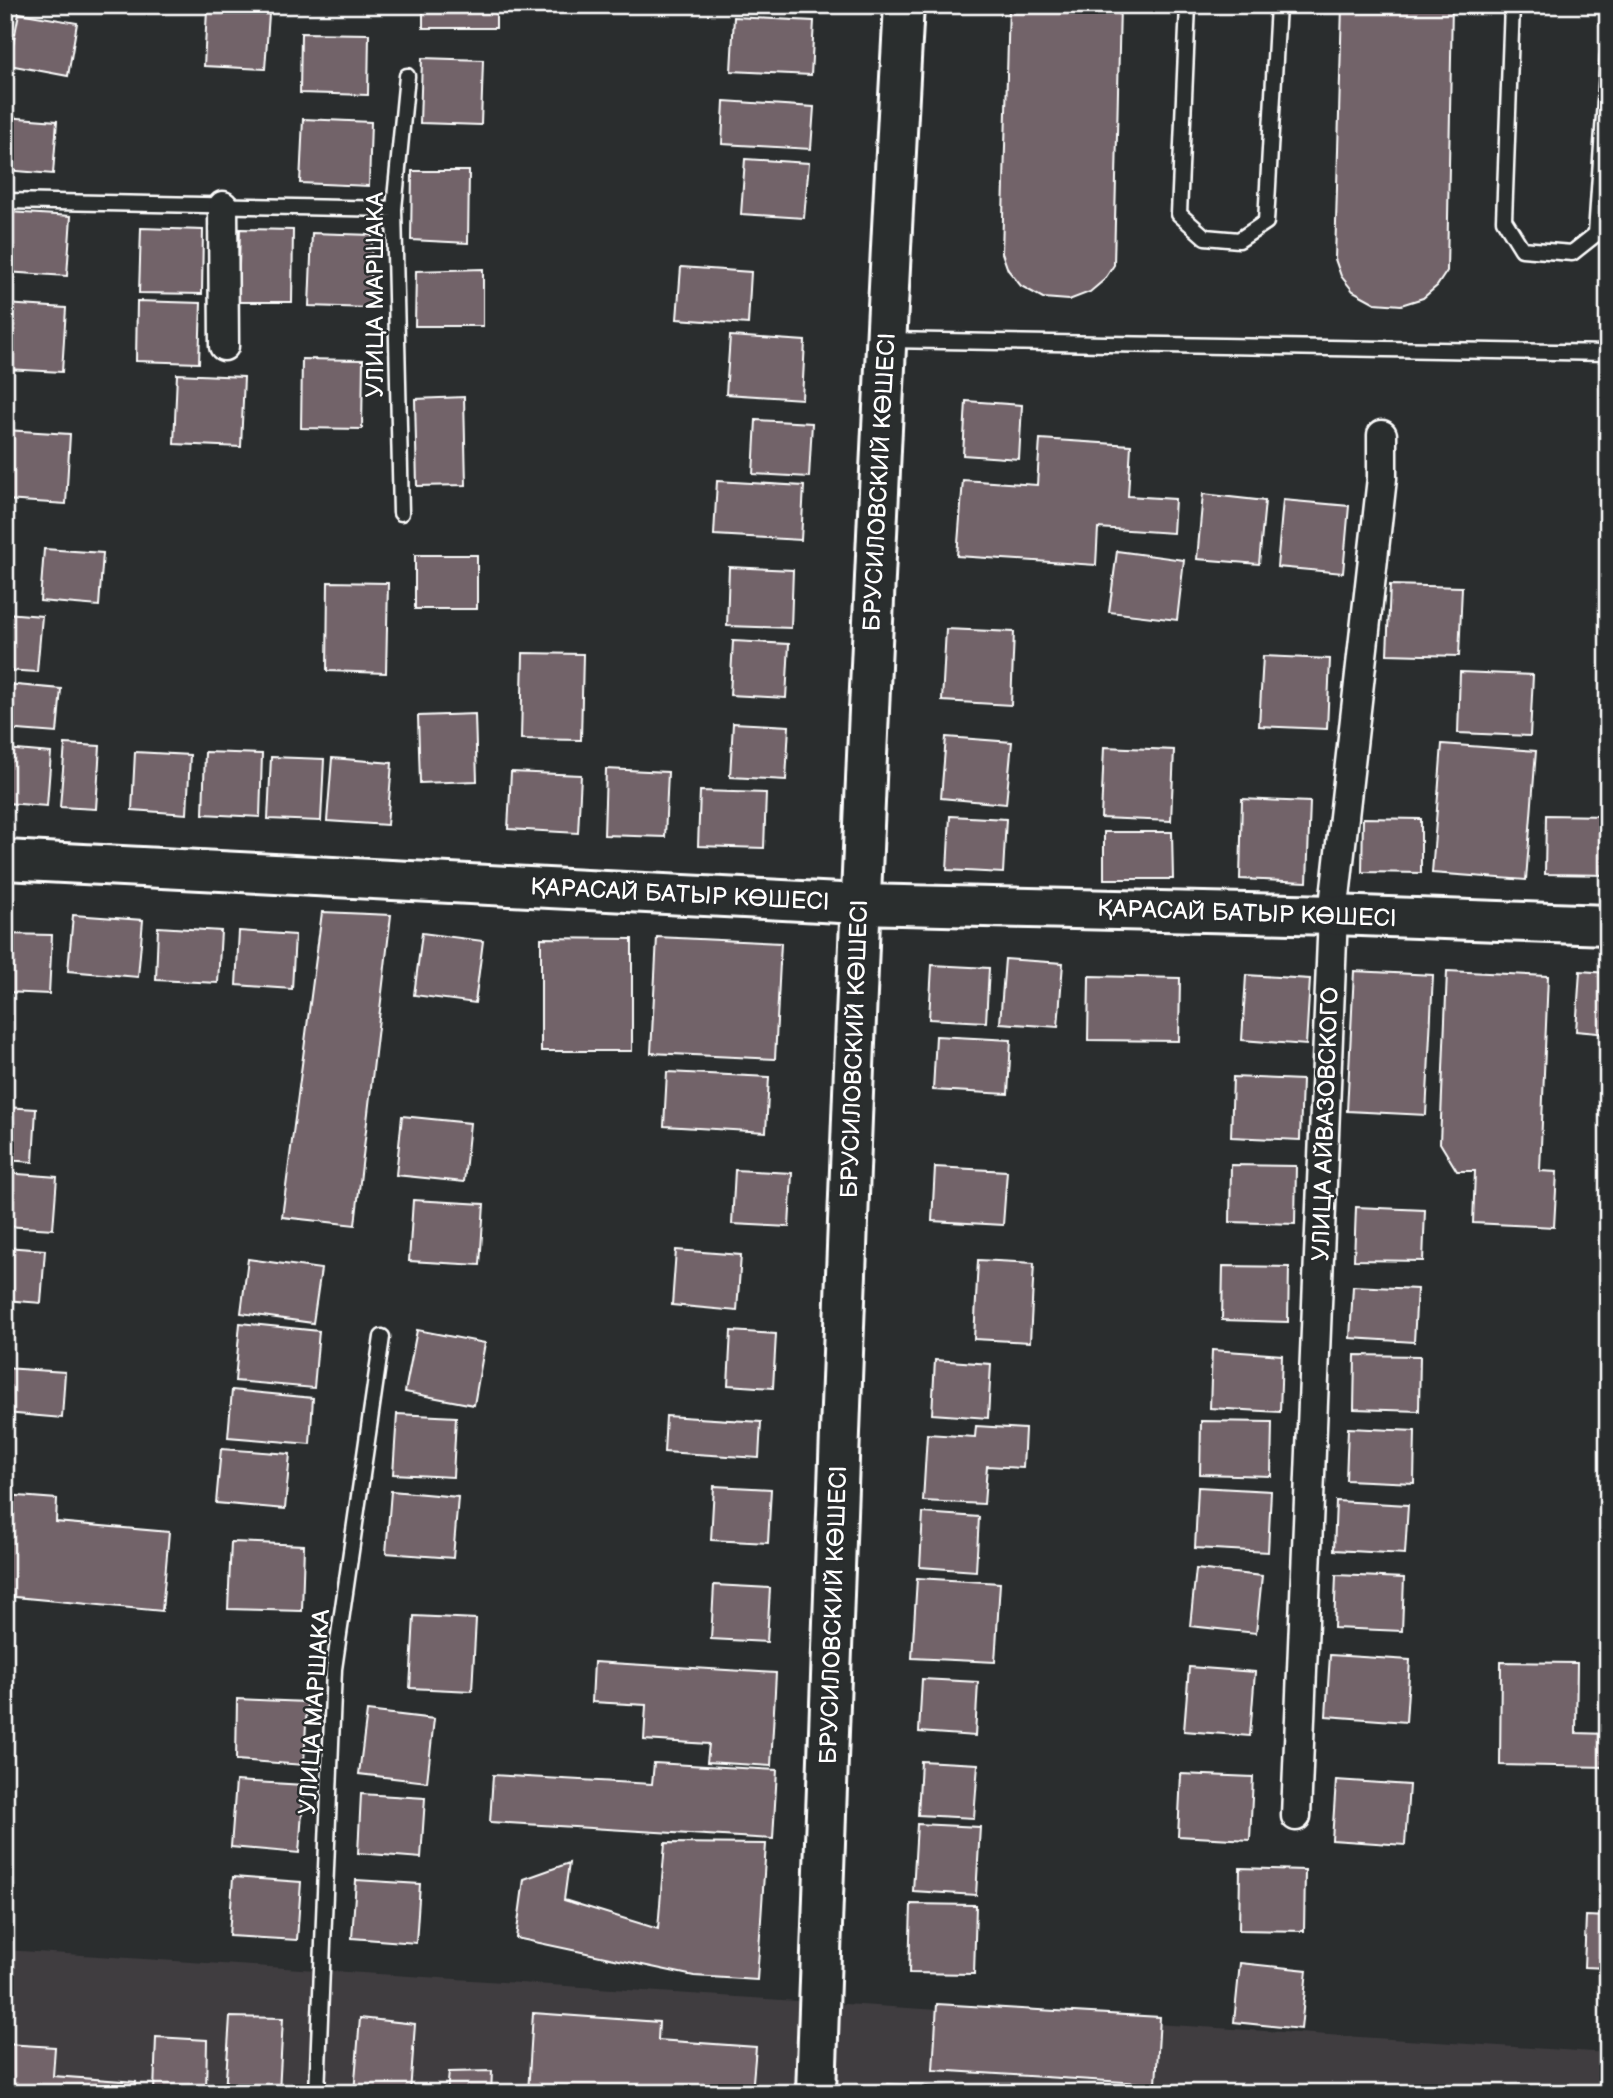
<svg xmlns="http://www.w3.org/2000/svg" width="1613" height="2098" font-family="'Balsamiq Sans',sans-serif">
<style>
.built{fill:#403d40}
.building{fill:#726369;stroke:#fff;stroke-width:2}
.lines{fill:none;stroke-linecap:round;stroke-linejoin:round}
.lane-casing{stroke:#fff;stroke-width:19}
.street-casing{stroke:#fff;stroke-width:33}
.secondary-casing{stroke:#fff;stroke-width:44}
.lane{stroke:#2a2d2e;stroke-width:14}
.street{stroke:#2a2d2e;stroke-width:28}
.secondary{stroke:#2a2d2e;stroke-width:38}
.labels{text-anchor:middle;stroke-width:5;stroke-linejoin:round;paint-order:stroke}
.street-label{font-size:24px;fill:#fff;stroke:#2a2d2e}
</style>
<rect width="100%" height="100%" fill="#2a2d2e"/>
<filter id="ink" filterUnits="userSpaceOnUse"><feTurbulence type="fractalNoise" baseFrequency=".0143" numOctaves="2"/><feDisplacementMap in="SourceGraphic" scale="14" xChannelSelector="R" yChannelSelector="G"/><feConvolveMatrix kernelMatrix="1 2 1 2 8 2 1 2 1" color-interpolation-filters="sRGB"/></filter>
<g filter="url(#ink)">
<path class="built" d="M5,1950L1608,2053V2093H5Z"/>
<path class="building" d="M284,5H362V9Z
M423,5H496V28H423Z
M1009,5H1120L1114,265L1104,280L1090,292L1069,300L1043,298L1021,286L1008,270L1002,253Z
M1342,5H1452L1447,271L1437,286L1423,298L1401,305L1375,303L1353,291L1341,276L1335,259Z
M207,10L269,14L265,69L204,66Z
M19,13L77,23L68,76L9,65Z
M734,17L814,21L811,75L731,71Z
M301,33L369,34L368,95L300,93Z
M422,58L483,60L481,125L420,123Z
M724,101L814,107L811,149L722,144Z
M5,117L57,121L53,174L5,170Z
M303,119L371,122L369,186L300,183Z
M745,159L809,163L804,218L741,214Z
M412,171H469L468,243L411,240Z
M8,212L71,216L67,276L5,272Z
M141,228L203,230L202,294L139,293Z
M240,229L293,230L292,302H238Z
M312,233L372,235L370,308L309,306Z
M681,267L751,272L748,324L677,319Z
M483,269V326H415L416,271Z
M137,301L201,303L199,363L136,361Z
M5,304L66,308L62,372L5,369Z
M730,336L805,341L802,399L726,394Z
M302,359L363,360L362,429L301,428Z
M177,374L244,377L241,447L174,444Z
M464,397L466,485L417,486L415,399Z
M966,401L1022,405L1019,459L963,455Z
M756,420L812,423L809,477L753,474Z
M5,430L70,434L66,504L5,500Z
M1040,439L1131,445L1128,496L1175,499L1173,533L1098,528L1096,565L957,556L963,480L1037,485Z
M717,481L804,486L801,540L714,535Z
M1203,494L1265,501L1259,564L1197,559Z
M1283,500L1349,506L1343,573L1277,567Z
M44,549L103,553L99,606L40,601Z
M1117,551L1184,560L1177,620L1109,612Z
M415,555H477V609H415Z
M729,567L793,570L791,628L727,626Z
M328,582L388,583L386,673L327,671Z
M1390,585L1462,587L1459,656L1387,654Z
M5,613L42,616L37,672L5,670Z
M946,629L1014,632L1011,705L942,701Z
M733,641L789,644L786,698L730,695Z
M523,653L583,654L581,740L521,739Z
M1263,656L1330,659L1327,729L1259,726Z
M1460,672L1533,675L1530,736L1458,733Z
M5,684L61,689L57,733L5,729Z
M475,714L477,781L420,783L418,716Z
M733,723L789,726L786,780L730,777Z
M946,737L1012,742L1006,804L941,798Z
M65,744L100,746L96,809L60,807Z
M1442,744L1536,751L1526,880L1432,873Z
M1104,747L1174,750L1171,821L1101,818Z
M5,749L51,753L47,806L5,803Z
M135,752L190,755L187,814L132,810Z
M205,752L262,754L260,817L203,814Z
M271,757L324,759L321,821L268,819Z
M332,758L392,763L387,825L327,821Z
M606,769L668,772L665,837L604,835Z
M511,772L581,775L578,833L508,829Z
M700,791L766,793L764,848L698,846Z
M1242,799L1310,802L1307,882L1240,879Z
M1546,815L1608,816V875L1545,874Z
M950,816L1006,819L1003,873L947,870Z
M1363,818L1421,819V873L1362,872Z
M1104,832H1172L1173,879H1104Z
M322,912L391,915L355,1225L282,1217Z
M73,915L143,920L138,977L68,971Z
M158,927L221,931L218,983L156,980Z
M239,931L295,935L292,989L236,985Z
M422,933L483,941L475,1003L414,995Z
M5,934L52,935L49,994L5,992Z
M657,937L781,943L775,1059L651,1053Z
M541,938L632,939V1051H541Z
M1005,959L1063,963L1058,1027L1000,1023Z
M932,965L989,968L986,1022L929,1019Z
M1354,971L1433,975L1426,1115L1347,1111Z
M1447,971L1548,976L1540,1171L1557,1172L1554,1227L1473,1223L1475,1171H1457L1440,1143Z
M1580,971L1608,973V1034L1576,1031Z
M1246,975L1310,979L1306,1045L1242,1040Z
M1089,976L1180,978L1179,1041L1088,1040Z
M936,1036L1011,1040L1008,1094L933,1090Z
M667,1072L769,1077L766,1132L664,1126Z
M1233,1077L1302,1080L1300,1140L1231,1137Z
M5,1107L36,1109L33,1162L5,1160Z
M402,1116L470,1123L464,1182L396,1175Z
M1231,1165L1296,1166L1295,1224L1230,1222Z
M935,1167L1007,1171L1003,1225L932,1221Z
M735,1170L792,1173L789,1227L732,1224Z
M5,1173L57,1177L53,1229L5,1226Z
M413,1200L484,1204L480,1265L409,1261Z
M1356,1207L1425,1210L1423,1261L1354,1260Z
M5,1247L45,1250L41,1303L5,1300Z
M676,1250L741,1255L737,1311L672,1305Z
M248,1259L321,1269L313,1323L241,1313Z
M978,1260L1034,1263L1030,1342L974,1339Z
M1223,1266L1289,1267L1288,1322L1222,1320Z
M1353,1286L1417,1289L1414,1342L1350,1338Z
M240,1323L319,1331L314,1388L235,1381Z
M417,1330L485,1343L474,1405L405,1392Z
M731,1331L776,1334L773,1388L728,1385Z
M1212,1350L1282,1355L1280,1412L1210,1408Z
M1355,1355L1420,1356L1419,1411L1354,1409Z
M935,1360L991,1364L988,1418L932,1414Z
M5,1368L65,1372L62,1418L5,1413Z
M232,1390L313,1398L310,1444L228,1437Z
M397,1414L456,1417L453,1477L393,1474Z
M666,1416L761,1422L759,1458L664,1452Z
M1201,1421L1272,1422L1271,1476L1200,1474Z
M976,1426L1025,1429L1023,1468L987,1466L984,1504L923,1501L927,1434L975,1437Z
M1348,1428L1415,1431L1414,1483L1346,1480Z
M221,1449L290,1454L285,1509L216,1503Z
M714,1486L771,1489L768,1543L711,1540Z
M1198,1487L1271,1491L1268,1552L1195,1548Z
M391,1491L458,1497L453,1558L386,1553Z
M5,1495L57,1499L56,1522L169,1532L162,1611L5,1596Z
M1336,1501L1408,1505L1405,1554L1334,1550Z
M923,1513L979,1517L976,1571L920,1567Z
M231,1542L304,1545L302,1611L228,1609Z
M1196,1569L1262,1576L1256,1633L1190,1626Z
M1336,1575L1404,1578L1402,1631L1334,1628Z
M917,1578L1000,1583L995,1662L912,1658Z
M714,1585L770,1588L767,1642L711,1639Z
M414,1616L476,1619L472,1691L410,1688Z
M1330,1655L1410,1660L1406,1722L1326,1716Z
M594,1662L776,1673L771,1766L707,1762L709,1744L644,1740L646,1705L592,1702Z
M1501,1662L1577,1663L1576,1733L1608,1734V1767L1500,1765Z
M1189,1667L1255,1672L1250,1736L1184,1731Z
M922,1679L978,1682L975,1736L919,1732Z
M237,1699L307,1702L304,1765L236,1760Z
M367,1711L434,1719L427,1782L359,1774Z
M921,1761L978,1764L974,1818L918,1815Z
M654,1763L777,1770L773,1839L490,1822L493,1775L652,1784Z
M1181,1774L1253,1777L1250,1840L1178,1836Z
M1336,1780L1409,1785L1405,1845L1332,1840Z
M236,1781L304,1785L299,1853L231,1847Z
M361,1794L425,1798L421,1858L358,1853Z
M917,1824L980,1827L976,1895L913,1891Z
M665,1843L766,1844L757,1980L694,1976L516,1938L524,1879L569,1863L564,1900L658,1929Z
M1240,1868L1305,1870L1304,1931L1239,1930Z
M233,1877L301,1882L297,1940L229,1936Z
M356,1880L420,1884L416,1943L352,1938Z
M911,1904L976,1905L974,1974L909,1973Z
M1586,1916L1608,1917V1968L1584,1967Z
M5,1924L12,1925L9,1963H5Z
M1240,1963L1307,1970L1301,2029L1234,2022Z
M937,2004L1160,2017L1156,2084L933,2070Z
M533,2013L659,2022L658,2040L756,2047L752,2093H528Z
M230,2017L283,2018L279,2093H225Z
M360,2018L415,2024L410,2093H354Z
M156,2037L207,2040L206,2093L154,2092Z
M5,2044L55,2047L53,2076L136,2082L135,2093H5Z
M492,2071L491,2093H447L449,2072Z
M887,2084L974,2089V2093H887Z"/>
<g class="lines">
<g class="lane-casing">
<path id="lane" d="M1188,5L1179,214L1205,237L1239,240L1266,222L1278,5
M1512,5L1504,220L1522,249L1572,253L1596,234L1608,56
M5,201L394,209
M887,340L1608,353
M401,513L394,209L407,76
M317,2093L334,1669L382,1337"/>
</g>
<g class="street-casing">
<path id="street" d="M223,206L224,346
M1296,1816L1333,915L1382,478V435"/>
</g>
<g class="secondary-casing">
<path id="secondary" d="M5,860L859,904L1333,915L1608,925
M816,2093C841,1397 865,701 904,5"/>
</g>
<use href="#lane" class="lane"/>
<use href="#street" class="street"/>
<use href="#secondary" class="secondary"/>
</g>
</g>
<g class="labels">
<g class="street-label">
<text transform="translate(375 295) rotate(-90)" y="8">УЛИЦА МАРШАКА</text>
<text transform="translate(879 482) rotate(-87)" y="8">БРУСИЛОВСКИЙ КӨШЕСІ</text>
<text transform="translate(680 894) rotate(3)" y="8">ҚАРАСАЙ БАТЫР КӨШЕСІ</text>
<text transform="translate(1247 913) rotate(2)" y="8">ҚАРАСАЙ БАТЫР КӨШЕСІ</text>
<text transform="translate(854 1049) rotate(-88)" y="8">БРУСИЛОВСКИЙ КӨШЕСІ</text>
<text transform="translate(1325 1124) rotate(-88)" y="8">УЛИЦА АЙВАЗОВСКОГО</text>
<text transform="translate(833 1615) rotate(-88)" y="8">БРУСИЛОВСКИЙ КӨШЕСІ</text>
<text transform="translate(314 1712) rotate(-86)" y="8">УЛИЦА МАРШАКА</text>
</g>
</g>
<rect width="1613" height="2098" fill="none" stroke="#2a2d2e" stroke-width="28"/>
<rect x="14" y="14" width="1585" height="2070" fill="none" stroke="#fff" stroke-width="2.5" filter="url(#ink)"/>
</svg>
